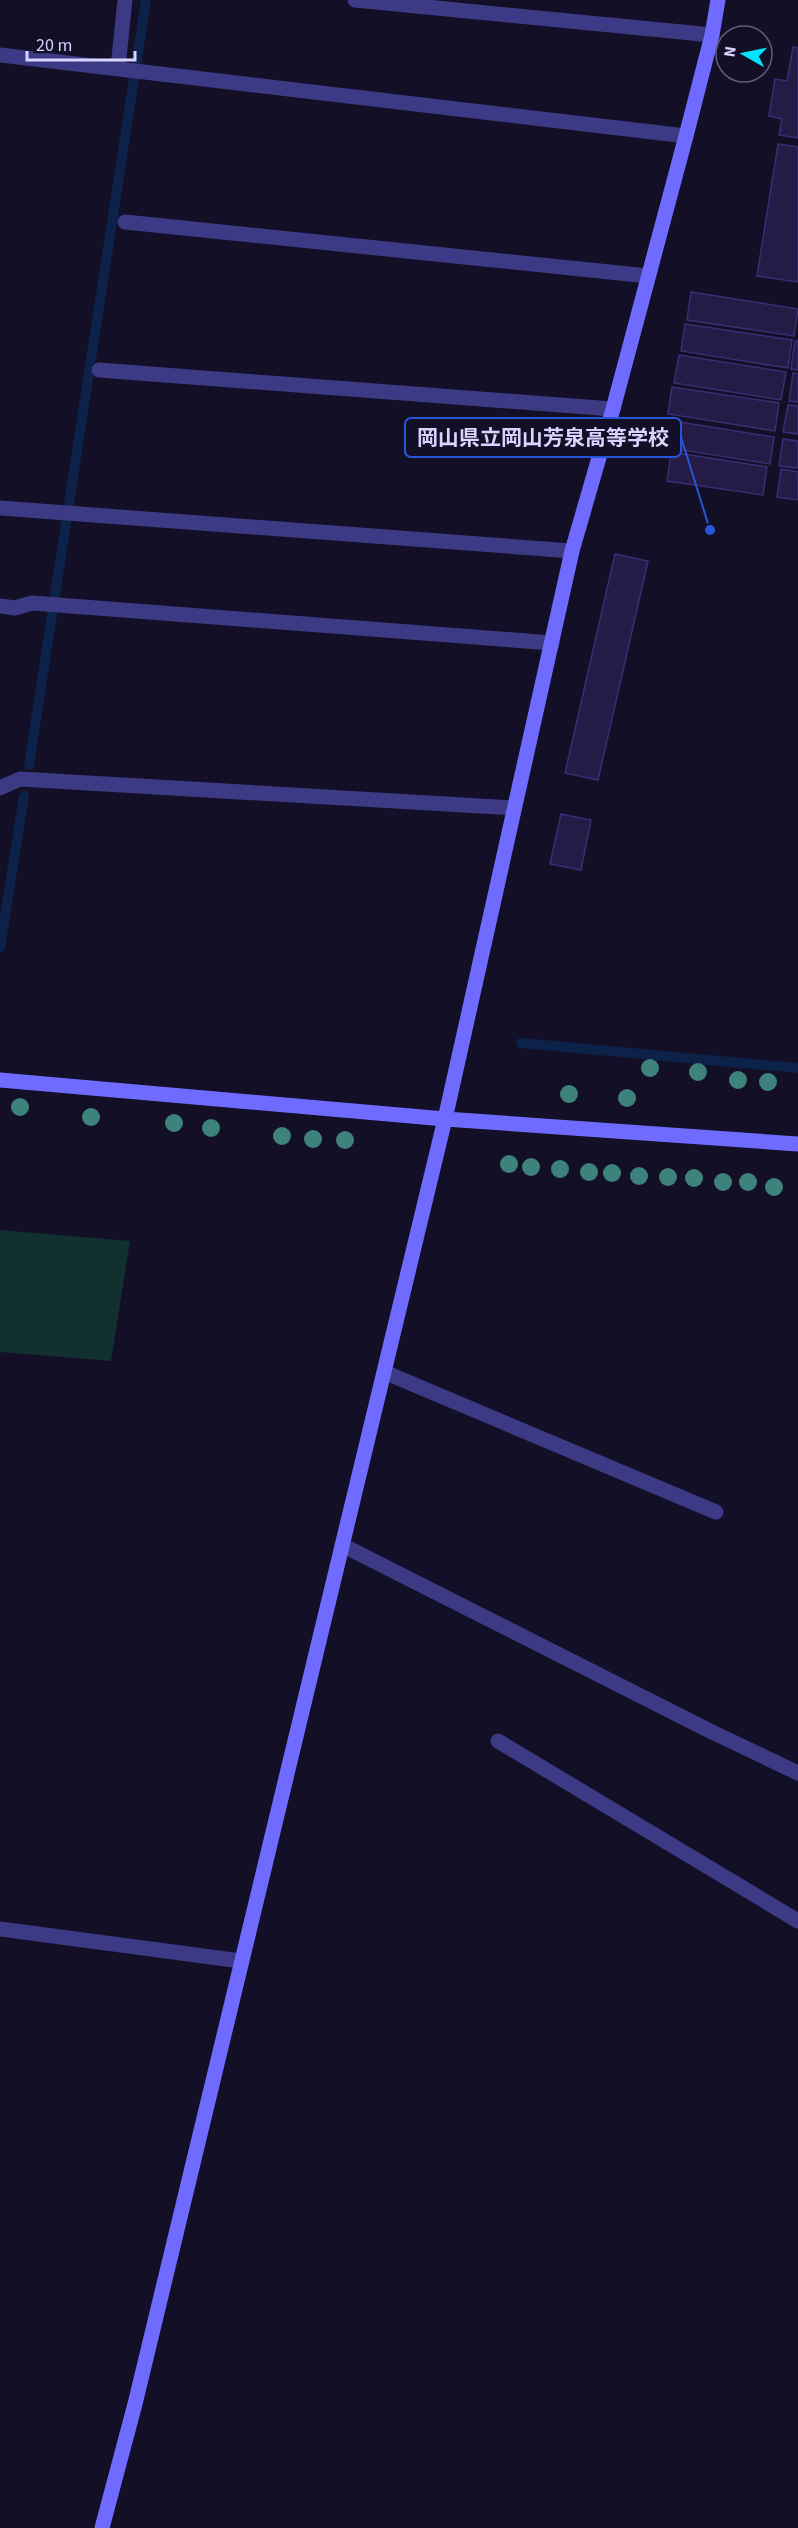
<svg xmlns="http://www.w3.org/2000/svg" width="798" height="2528" font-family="'Source Sans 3','Noto Sans JP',sans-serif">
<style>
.green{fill:#12302f}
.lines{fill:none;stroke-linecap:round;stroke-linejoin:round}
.stream{stroke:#0c2248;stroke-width:10}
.building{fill:#241b47;stroke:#3b2d73;stroke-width:1.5}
.street{stroke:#3d3a85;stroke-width:15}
.secondary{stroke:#6f6bff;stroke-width:15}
.tree{fill:#3d827b}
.leader{fill:none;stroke:#2655da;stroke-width:2}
.callout-dot{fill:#2655da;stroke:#130f26;stroke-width:2}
.callout{fill:#130f26;stroke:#2655da;stroke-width:2}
.callout-label{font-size:21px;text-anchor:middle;font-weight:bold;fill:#d9d4ff}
</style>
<rect width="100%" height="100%" fill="#130f26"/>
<path class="green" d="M0,1230L130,1241L111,1361L0,1352Z"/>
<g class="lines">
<path class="stream" d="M29,765L146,0
M0,948L24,796
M521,1043L798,1068"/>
</g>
<path class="building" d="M793,47L798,48V138L779,135L782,119L769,116L775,79L787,81Z
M778,144L798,147V282L757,276Z
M691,292L798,309L794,336L687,320Z
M685,324L792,340L788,368L681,351Z
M795,341H798V370L791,369Z
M679,355L786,372L781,400L674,383Z
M793,373L798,374V402L789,401Z
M672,387L779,403L775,431L668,414Z
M788,405L798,406V434L783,432Z
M667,420L774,437L770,464L663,447Z
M783,439L798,441V468L779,466Z
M671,452L767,467L763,495L667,481Z
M781,469L798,472V500L777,497Z
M615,554L648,561L598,780L565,773Z
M561,814L591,820L581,870L550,864Z"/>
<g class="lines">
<path class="street" d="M355,0L712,35
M0,55L686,136
M118,67L125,0
M125,222L648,276
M99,370L613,409
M0,508L572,551
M0,606L15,608L32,603L552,643
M0,788L20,779L513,808
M384,1372L716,1512
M342,1545L710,1731L798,1773
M498,1741L798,1921
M0,1929L241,1961"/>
<path class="secondary" d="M0,1080L445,1119L798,1144
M102,2528L135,2404L445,1119L572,551L613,409L686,136L712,35L718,0"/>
</g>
<g class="tree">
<circle cx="650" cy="1068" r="9"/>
<circle cx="698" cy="1072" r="9"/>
<circle cx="738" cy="1080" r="9"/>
<circle cx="768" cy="1082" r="9"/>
<circle cx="569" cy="1094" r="9"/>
<circle cx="627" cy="1098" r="9"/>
<circle cx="20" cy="1107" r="9"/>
<circle cx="91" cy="1117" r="9"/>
<circle cx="174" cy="1123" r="9"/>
<circle cx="211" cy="1128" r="9"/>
<circle cx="282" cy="1136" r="9"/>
<circle cx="313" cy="1139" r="9"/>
<circle cx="345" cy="1140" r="9"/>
<circle cx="509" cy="1164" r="9"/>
<circle cx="531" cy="1167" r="9"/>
<circle cx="560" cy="1169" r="9"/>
<circle cx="589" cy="1172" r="9"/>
<circle cx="612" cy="1173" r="9"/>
<circle cx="639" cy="1176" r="9"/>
<circle cx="668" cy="1177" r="9"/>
<circle cx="694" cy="1178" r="9"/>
<circle cx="723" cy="1182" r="9"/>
<circle cx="748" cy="1182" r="9"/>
<circle cx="774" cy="1187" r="9"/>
</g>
<path class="leader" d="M710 530L681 437"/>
<circle class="callout-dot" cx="710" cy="530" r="6"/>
<rect class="callout" x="405" y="418" width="276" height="39" rx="6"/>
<g class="callout-label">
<text x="543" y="445">岡山県立岡山芳泉高等学校</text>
</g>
<g transform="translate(744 54) rotate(279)"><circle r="28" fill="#130f26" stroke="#625e7d" stroke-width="1.5"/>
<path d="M0-4.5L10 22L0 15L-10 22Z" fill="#00e5ff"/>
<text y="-9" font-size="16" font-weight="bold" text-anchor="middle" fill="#d9d4ff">N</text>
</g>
<path d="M27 51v9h108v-9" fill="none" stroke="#d9d4ff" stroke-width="3"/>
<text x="36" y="51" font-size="18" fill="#d9d4ff" stroke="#130f26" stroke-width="4.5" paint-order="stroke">20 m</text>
</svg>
